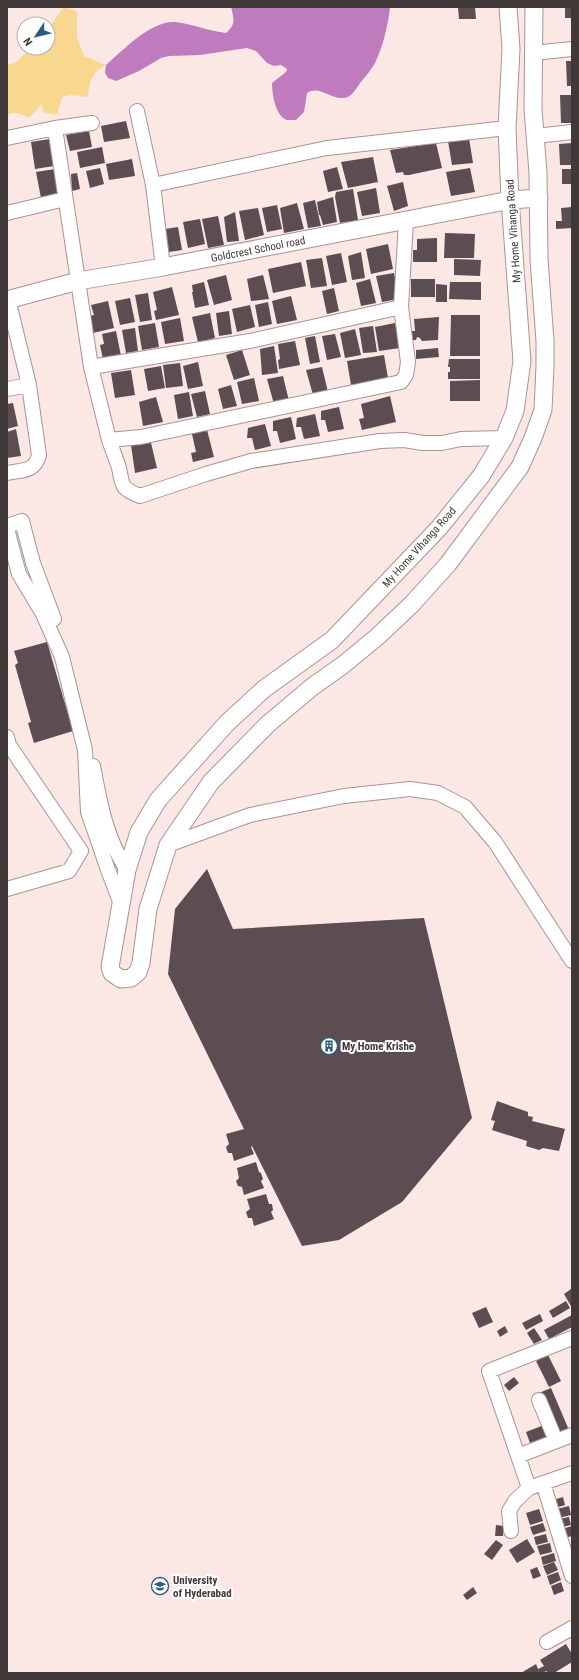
<svg xmlns="http://www.w3.org/2000/svg" width="579" height="1680" font-family="'Roboto Condensed',sans-serif">
<style>
.green{fill:#f8d78f}
.water{fill:#be7cbe}
.building{fill:#5c4d52}
.lines{fill:none;stroke-linecap:round;stroke-linejoin:round}
.minor-casing{stroke:#a89593;stroke-width:16}
.tertiary-casing{stroke:#a89593;stroke-width:19}
.minor{stroke:#fff;stroke-width:14}
.tertiary{stroke:#fff;stroke-width:17}
.labels{text-anchor:middle;stroke-width:4;stroke-linejoin:round;paint-order:stroke}
.street-label{font-size:11px;fill:#413938;stroke:#fff}
.poi-label{font-size:11px;font-weight:bold;fill:#413938;stroke:#fff;text-anchor:start}
</style>
<rect width="100%" height="100%" fill="#fbe7e4"/>
<path class="green" d="M64,7L77,11V37L84,56L106,65C91,73 90,80 88,97L70,95L62,97L57,115L43,112L42,104L29,118L18,113H11L7,116V65L15,63L32,48H48V29Z"/>
<path class="water" d="M231,7H390C388,26 383,46 375,63C371,70 365,77 360,83C355,90 352,98 342,98C331,99 319,85 307,93L304,112L296,120C293,120 290,120 287,120C275,116 272,93 272,83L286,72L287,69L281,65L274,66L267,63L256,51L247,48L200,55L169,56L161,58L139,71L116,81L108,78L105,73L106,65C123,50 152,20 175,22C192,24 209,31 226,33C236,25 234,18 231,7Z"/>
<path class="building" d="M458,7H475L476,19H459Z
M565,7H572V18H565Z
M566,61H572V86H567Z
M560,95H572V123H561Z
M126,121L130,138L104,142L101,126Z
M89,131L92,147L70,151L66,135Z
M469,138L473,163L452,165L448,141Z
M50,139L54,166L35,169L31,142Z
M436,143L442,168L409,175H404L403,172L396,173L390,150Z
M572,143V165H560L559,144Z
M102,147L105,163L80,168L77,152Z
M373,157L378,182L348,188L341,162Z
M132,159L135,176L109,180L106,164Z
M337,167L343,189L328,192L323,171Z
M100,168L104,184L90,188L86,171Z
M470,168L475,192L451,196L446,172Z
M55,169L60,195L41,198L36,172Z
M562,169H572V184H562Z
M77,173L80,189L72,191L71,174Z
M403,182L408,206L394,211L387,186Z
M376,188L380,213L362,216L357,192Z
M353,189L358,220L340,223L335,197L336,192Z
M333,197L337,222L323,225L320,215H319L317,202Z
M315,200L321,226L308,228L303,203Z
M297,203L304,229L284,233L280,208Z
M277,205L282,229L267,232L262,208Z
M572,207V228L556,229V221H562L561,208Z
M258,208L264,235L245,240L239,211Z
M235,212L239,241L227,242L224,217Z
M218,216L224,245L208,248L202,219Z
M200,219L205,244L188,248L183,222Z
M178,227L182,250L169,252L168,245H165V229Z
M445,233L475,234L474,258H444Z
M437,238V262H413V250H417V239Z
M388,244L393,269L371,274L366,249Z
M361,252L365,278L352,280L348,256Z
M341,253L347,282L332,285L326,256Z
M322,258L327,286L311,288L306,260Z
M454,259L481,260L480,276L454,275Z
M301,262L306,286L273,293L268,269Z
M394,273L399,299L382,302L376,276Z
M226,275L232,300L214,305L207,280Z
M263,275L269,299L251,301L247,279Z
M370,279L376,303L361,306L356,283Z
M411,279H435V297H411Z
M204,282L209,305L195,308L192,292H193L192,285Z
M450,282H481V300L449,299Z
M436,284L447,285V302H436Z
M172,287L179,315L156,320L154,311L157,310L153,292Z
M334,288L339,311L327,314L322,291Z
M148,293L152,320L140,322L135,295Z
M291,296L297,320L277,324L272,301Z
M130,298L135,322L120,325L115,301Z
M108,301L114,328L93,333L89,316L94,315L91,305Z
M268,302L272,324L259,327L255,305Z
M250,305L255,327L237,332L232,309Z
M229,311L232,334L219,336L216,313Z
M210,313L215,338L198,342L192,317Z
M451,315H480V356H450Z
M439,317L438,340L422,341L420,338L417,337L416,340H411L410,331H415L414,319Z
M180,318L184,341L165,344L161,322Z
M155,323L159,347L142,350L138,326Z
M395,323L400,348L379,351L375,327Z
M373,326L377,352L363,353L359,328Z
M135,328L138,351L126,353L122,330Z
M355,329L361,355L345,358L340,333Z
M116,331L121,356L103,359L100,345L104,344L102,334Z
M335,334L341,357L327,360L322,336Z
M315,336L320,362L310,364L305,338Z
M295,341L300,365L279,369L278,360L280,359L278,344Z
M274,346L278,373L262,375L260,349Z
M438,348L439,357L416,359V350Z
M242,350L250,375L234,380L226,355Z
M384,355L388,378L351,385L347,361Z
M449,359H480V379H448V372H450V367H448Z
M198,362L203,386L188,389L183,366Z
M180,363L183,386L166,388L163,365Z
M161,366L165,388L148,391L144,369Z
M322,367L328,392L313,395L306,370Z
M131,370L135,395L115,398L111,373Z
M283,376L289,401L274,404L267,379Z
M254,378L259,401L242,404L237,382Z
M480,380V401H450V381Z
M231,385L237,406L223,409L218,389Z
M205,391L210,414L197,417L191,394Z
M189,392L193,416L178,419L174,395Z
M390,396L396,422L362,430L359,419L364,418L361,404Z
M156,397L163,422L143,426L139,402Z
M13,403L18,426L7,429V404Z
M339,407L344,429L328,432L325,420H321V411Z
M315,414L320,436L304,439L301,427H296L297,418Z
M291,417L296,439L280,443L277,431H273V421Z
M265,424L271,446L255,450L252,438H247L248,428Z
M16,429L21,456L7,458V432Z
M207,430L214,457L193,462L191,453L196,452L192,434Z
M151,443L157,468L135,473L131,445Z
M47,642L73,731L34,743L28,723L31,722L15,665L18,663L14,651Z
M207,869L233,929L424,918L472,1118L402,1202L339,1240L302,1246L252,1146L251,1147L254,1154L234,1161L232,1153H228L226,1147L229,1144L226,1134L244,1129L168,974L175,909Z
M497,1101L528,1112V1116L533,1117L532,1121L565,1129L559,1151L543,1148L539,1150L526,1146L527,1141L492,1130L495,1121L491,1120Z
M256,1162L259,1172L261,1173L263,1179L261,1181L264,1188L244,1195L242,1187L238,1186L236,1181L239,1178L237,1168Z
M266,1194L269,1204H272L273,1210L271,1212L274,1219L254,1226L252,1218H248L246,1212L250,1209L247,1199Z
M571,1289L572,1292V1308L564,1294Z
M566,1301L570,1308L553,1318L549,1311Z
M486,1307L493,1322L479,1328L472,1313Z
M540,1314L543,1321L526,1330L522,1323Z
M572,1315V1327L549,1339L544,1330Z
M505,1326L508,1332L500,1337L497,1331Z
M534,1328L542,1340L534,1344L527,1333Z
M548,1355L561,1381L549,1387L536,1361Z
M514,1377L519,1383L509,1391L504,1385Z
M551,1388L569,1430L558,1435L539,1393Z
M544,1425L548,1436L530,1443L526,1432Z
M563,1497L565,1505L555,1508L553,1500Z
M569,1506L571,1515L558,1518L557,1509Z
M539,1509L543,1521L530,1525L526,1513Z
M569,1517L571,1525L562,1527L559,1519Z
M543,1523L546,1531L533,1535L530,1527Z
M496,1525L504,1526L503,1536H495Z
M572,1526V1536L565,1538L562,1529Z
M546,1534L548,1542L536,1545L534,1537Z
M527,1539L535,1552L517,1563L509,1550Z
M496,1540L503,1545L492,1560L484,1554Z
M550,1543L552,1552L540,1555L537,1546Z
M554,1553L556,1561L543,1565L541,1557Z
M554,1562L558,1570L547,1575L543,1566Z
M537,1567L541,1576L533,1579L530,1570Z
M558,1572L561,1580L550,1585L547,1576Z
M561,1582L564,1591L554,1595L551,1586Z
M473,1587L477,1593L467,1600L463,1595Z
M566,1644L572,1654V1662L554,1673H548L546,1671L543,1673H521L536,1664L538,1669L544,1666L540,1660Z"/>
<g class="lines">
<g class="minor-casing">
<path id="minor" d="M533,53L572,49
M137,111L153,185L163,267
M55,128L91,367L109,440L141,437L401,382L406,375L408,362L401,307L406,221
M535,136L572,132
M7,138L55,128L92,123
M153,185L327,148L507,128
M7,213L65,199
M91,367L250,341L401,307
M7,389L29,385
M109,440C112,449 116,458 119,468C123,486 120,488 140,496L206,474L251,461L380,441L404,440L423,443H442L461,439L504,438
M7,473C22,470 35,472 39,455L29,385L8,299
M7,526L22,521L33,563L54,619
M7,529L19,574L43,614L62,657L85,750L88,812L108,870L121,904
M7,737L9,745L81,851L69,871L7,889
M93,766C100,803 106,838 127,870
M168,845L250,815L344,796L410,789L438,793L465,807L495,842L572,961
M539,1400L556,1441
M518,1456L572,1435
M543,1483L572,1576
M529,1488L489,1371L572,1338
M511,1531L509,1511L515,1501L529,1488L572,1473
M547,1642L572,1628"/>
</g>
<g class="tertiary-casing">
<path id="tertiary" d="M508,7L511,49L507,128L510,200L522,361L515,411L504,438L481,476L439,528L332,640L264,689L227,723L158,800L139,832L127,870L110,967L112,973L121,979L131,978L138,972L141,963L148,909L168,845L211,782L268,724L312,687L343,665L377,637L412,604L448,564L520,467L533,438L543,410L545,366V341L539,259L538,173L533,109L534,7
M7,300L78,281L163,267L510,200L539,198"/>
</g>
<use href="#minor" class="minor"/>
<use href="#tertiary" class="tertiary"/>
</g>
<defs>
<g id="building-ring" transform="scale(0.9)"><circle r="9.5" fill="#fff" stroke="#2a5c79" stroke-width="1.5"/><path d="M-4-6H4V6H1V3H-1V6H-4ZM-2.5-4.3h1.7v1.8h-1.7ZM.8-4.3h1.7v1.8H.8ZM-2.5-1h1.7V.8h-1.7ZM.8-1h1.7V.8H.8Z" fill="#2a5c79"/></g>
<g id="university-ring" transform="scale(0.9)"><circle r="9.5" fill="#fff" stroke="#2a5c79" stroke-width="1.5"/><path d="M0-5L7-2L0 1L-7-2ZM-4 1L0 2.5L4 1V4Q0 6-4 4Z" fill="#2a5c79"/></g>
</defs>
<g fill-rule="evenodd">
<use href="#building-ring" x="329" y="1046"/>
<use href="#university-ring" x="160" y="1586"/>
</g>
<g class="labels">
<g class="street-label">
<text transform="translate(513 231) rotate(-94)" y="4">My Home Vihanga Road</text>
<text transform="translate(258 249) rotate(-11)" y="4">Goldcrest School road</text>
<text transform="translate(419 547) rotate(-48)" y="4">My Home Vihanga Road</text>
</g>
<g class="poi-label">
<text x="342" y="1050">My Home Krishe</text>
<text x="173" y="1584">University<tspan x="173" dy="13">of Hyderabad</tspan></text>
</g>
</g>
<rect width="579" height="1680" fill="none" stroke="#413938" stroke-width="16"/>
<g transform="translate(36 36) rotate(235)"><circle r="19" fill="#ffffff" stroke="#b3b0af"/>
<path d="M0-3L7 15L0 10L-7 15Z" fill="#2a5c79"/>
<text y="-6" font-size="11" font-weight="bold" text-anchor="middle" fill="#413938">N</text>
</g>
</svg>
